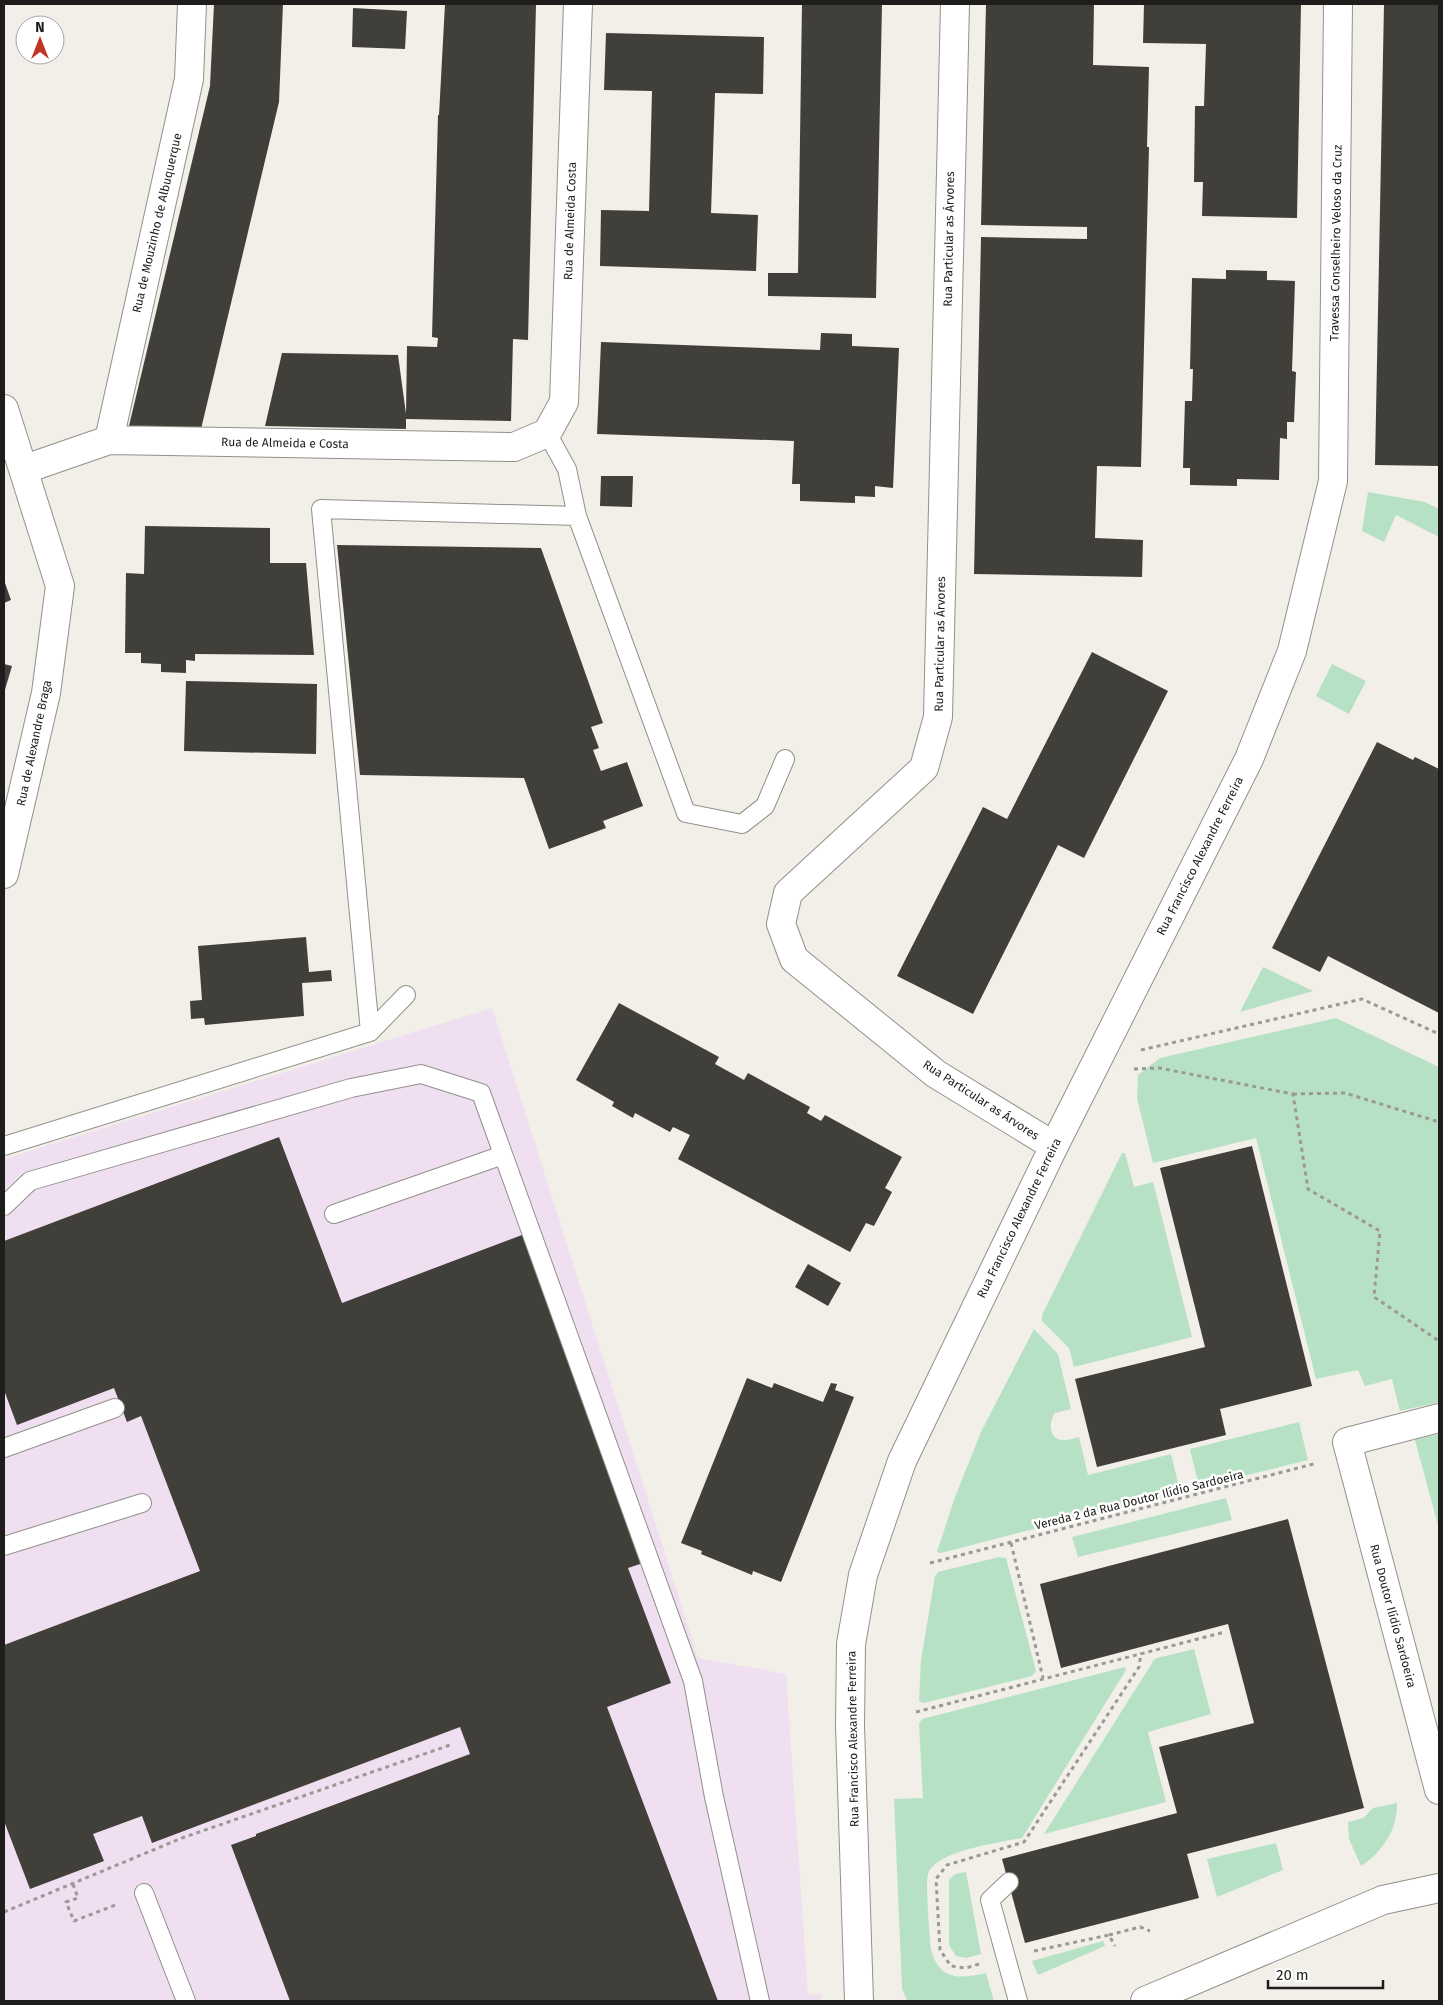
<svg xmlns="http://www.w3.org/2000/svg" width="1443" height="2005" font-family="'Fira Sans',sans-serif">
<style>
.industrial{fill:#efdff1}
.green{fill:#b7e1c5}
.building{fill:#413f3a}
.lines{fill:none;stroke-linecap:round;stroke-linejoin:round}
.service-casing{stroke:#92908a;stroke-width:20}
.minor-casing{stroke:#92908a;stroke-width:30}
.path{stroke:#9b9994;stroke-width:3;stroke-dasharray:4 4;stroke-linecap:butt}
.service{stroke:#fff;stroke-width:18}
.minor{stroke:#fff;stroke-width:28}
.labels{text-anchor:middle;stroke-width:5;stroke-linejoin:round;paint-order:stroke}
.street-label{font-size:12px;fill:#1e1d1b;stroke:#fff}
</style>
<rect width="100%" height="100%" fill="#f1efe8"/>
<path class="industrial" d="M492,1008L698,1658L786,1674L808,1995L821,1994V2001H4V1159Z"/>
<path class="green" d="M1368,492L1425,502L1439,509V537L1396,515L1384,542L1362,531Z
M1332,664L1366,681L1349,714L1316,696Z
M1263,967L1313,991L1240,1012Z
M1336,1018L1439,1067V1402L1400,1411L1392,1379L1365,1386L1358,1370L1316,1379L1256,1138L1153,1163L1137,1098L1138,1075L1160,1058Z
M1122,1153H1125L1134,1187L1153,1182L1192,1337L1074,1367L1069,1348L1042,1321V1315Z
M1034,1329L1058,1354L1071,1409L1055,1413C1049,1421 1048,1438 1062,1440C1067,1441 1074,1438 1079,1437L1088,1475L1171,1454L1180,1491L941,1553L937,1552L955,1497L981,1432Z
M1299,1422L1308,1460L1199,1487L1190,1449Z
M1439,1434V1529L1415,1440Z
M1226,1498L1232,1520L1078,1557L1072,1537Z
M999,1557L1006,1558L1036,1671L1032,1676L924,1703L919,1701L921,1660L935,1576L938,1572Z
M1194,1649L1211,1714L1148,1732L1166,1802L1044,1834L1154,1660L1157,1658Z
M1125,1667L1126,1670L1022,1838C1001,1842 935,1851 928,1874C925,1884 930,1936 931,1950C940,1981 960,1979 986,1973L994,2001H907L902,1988L894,1799L923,1798L919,1724L922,1719Z
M1397,1803C1398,1829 1382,1853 1361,1866L1349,1839L1348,1822L1363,1818L1373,1808Z
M1276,1843L1283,1870L1217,1897L1207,1859Z
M966,1872L981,1954L966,1958L956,1956L949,1945V1880L955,1874Z
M1103,1941L1105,1946L1038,1975L1032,1961Z"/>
<path class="building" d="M214,4H283L279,102L201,429L128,430L210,86Z
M445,4H536L528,340L513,339L511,421L406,419V429L265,426L282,353L398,355L406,414L407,346L437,347L438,338L432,337L438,115H439Z
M802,4H882L876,298L768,296V273H798Z
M986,4H1094L1093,65L1149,67L1147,147H1149L1141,467L1097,466L1095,538L1143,540L1142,577L974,574L981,237L1087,239V227L981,225Z
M1144,4H1301L1297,218L1202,216L1203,182H1194L1195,106H1204L1206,44L1143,43Z
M1384,4H1439V466L1375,465Z
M353,8L407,11L405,49L352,47Z
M606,33L764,37L763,94L715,93L711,213L758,215L756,271L600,266L601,210L649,211L652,91L604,90Z
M1226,270L1267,271V280L1295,281L1292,371L1296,372L1294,422H1287V439L1280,438L1279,480L1237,479V486L1190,485V468H1183L1185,401H1192L1193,369H1190L1192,278L1226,279Z
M821,333L852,334V346L899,348L893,488L875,486V497L855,496V503L800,501V484H792L794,441L597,434L601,342L820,350Z
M601,476H633L632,507L600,506Z
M145,526L270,528V563H306L314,655L195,654V661L186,660V673L161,672V664L141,663V653H125L126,573L144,574Z
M337,545L541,548L603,723L591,727L599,748L593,750L601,771L627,762L643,806L603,821L606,828L549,849L524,778L360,775Z
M4,580L11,600L4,603Z
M1092,652L1168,691L1084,858L1058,845L973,1014L897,976L983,807L1007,819Z
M4,664L12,666L4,693Z
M186,681L317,684L316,754L184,751Z
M1377,742L1413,760L1415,757L1439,769V1013L1328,956L1320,972L1272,948Z
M306,937L309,972L331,970L332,981L302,983L304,1016L205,1025L204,1018L191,1019L190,1001L202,1000L198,946Z
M619,1003L719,1057L715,1064L744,1080L748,1073L810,1107L807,1113L821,1121L825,1115L902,1157L885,1188L892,1192L874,1226L866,1223L850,1252L678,1159L690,1135L673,1127L670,1132L635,1113L633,1118L612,1106L614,1102L576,1080Z
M279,1137L342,1303L522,1235L646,1562L628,1568L671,1683L607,1707L718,2001H290L231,1845L256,1836V1834L470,1754L460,1727L152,1843L142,1816L93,1834L104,1861L30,1889L4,1821V1645L200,1571L141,1416L127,1422L114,1388L17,1425L4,1390V1241Z
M1252,1146L1312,1386L1220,1409L1226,1435L1097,1467L1075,1379L1205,1347L1160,1168Z
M808,1264L841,1283L828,1306L795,1287Z
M747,1378L772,1388L774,1383L823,1402L831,1383L837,1384L835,1390L854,1397L781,1582L753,1571L752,1575L701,1554L702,1551L681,1543Z
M1288,1519L1364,1808L1187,1854L1199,1898L1025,1943L1002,1859L1177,1813L1159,1747L1254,1723L1228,1624L1061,1668L1040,1584Z"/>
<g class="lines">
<g class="service-casing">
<path id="service" d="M547,433L567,469L577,516L686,813L742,824L765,806L785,759
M370,1032L321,509L577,516
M4,1146L370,1032L406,995
M4,1206L30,1181L351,1088L421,1074L481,1093L693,1681L714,1797L760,2001
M334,1214L503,1155
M4,1448L115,1408
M4,1546L142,1503
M1009,1882L990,1900L1018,2001
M144,1893L186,2001"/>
</g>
<g class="minor-casing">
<path id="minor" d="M955,4L938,717L924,768L788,893L781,924L794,959L936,1074L1054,1146
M4,409L60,586L46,693L4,874
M109,440L189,79L192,4
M25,469L109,440L514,447L547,433L564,402L578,4
M1439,1418L1347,1442L1439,1790
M859,2001L850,1726L851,1644L863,1575L902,1461L1054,1146L1249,759L1292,651L1333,481L1338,4
M1145,2001L1383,1900L1439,1888"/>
</g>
<path class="path" d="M1141,1050L1362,999L1439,1034
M1134,1069L1159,1068L1293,1094L1308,1189L1380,1231L1374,1297L1439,1341
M1293,1094L1345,1093L1439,1122
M1011,1543L1043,1678
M930,1563L1317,1463
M916,1712L1225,1632
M73,1884L78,1898L66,1902L74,1921L118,1904
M4,1912L182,1838L453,1744
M1109,1935L1140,1927L1150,1931
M1034,1951L1109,1935L1115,1946
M979,1964L966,1968L951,1966L940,1950L936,1879L947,1865L1024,1842L1139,1667L1141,1653"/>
<use href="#service" class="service"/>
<use href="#minor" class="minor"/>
</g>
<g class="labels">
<g class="street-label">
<text transform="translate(570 221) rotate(-88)" y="4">Rua de Almeida Costa</text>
<text transform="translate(157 223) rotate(-77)" y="4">Rua de Mouzinho de Albuquerque</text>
<text transform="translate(949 239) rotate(-89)" y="4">Rua Particular as Árvores</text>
<text transform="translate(1336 243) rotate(-89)" y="4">Travessa Conselheiro Veloso da Cruz</text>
<text transform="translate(285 443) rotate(1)" y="4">Rua de Almeida e Costa</text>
<text transform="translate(940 644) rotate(-89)" y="4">Rua Particular as Árvores</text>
<text transform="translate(34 743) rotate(-78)" y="4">Rua de Alexandre Braga</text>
<text transform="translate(1200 856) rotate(-63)" y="4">Rua Francisco Alexandre Ferreira</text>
<text transform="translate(981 1100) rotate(33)" y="4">Rua Particular as Árvores</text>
<text transform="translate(1019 1218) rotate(-64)" y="4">Rua Francisco Alexandre Ferreira</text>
<text transform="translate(1139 1500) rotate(-14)" y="4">Vereda 2 da Rua Doutor Ilídio Sardoeira</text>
<text transform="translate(1393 1616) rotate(75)" y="4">Rua Doutor Ilídio Sardoeira</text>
<text transform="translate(853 1739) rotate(-91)" y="4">Rua Francisco Alexandre Ferreira</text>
</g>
</g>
<rect width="1443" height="2005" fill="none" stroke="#1e1d1b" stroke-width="10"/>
<g transform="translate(40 40)"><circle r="24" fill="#ffffff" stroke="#a5a5a4"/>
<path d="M0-4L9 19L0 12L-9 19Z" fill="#c03424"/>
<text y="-8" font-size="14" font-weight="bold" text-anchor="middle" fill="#1e1d1b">N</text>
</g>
<path d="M1268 1980v8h115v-8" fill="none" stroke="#1e1d1b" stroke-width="2.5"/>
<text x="1276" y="1980" font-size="15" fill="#1e1d1b" stroke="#ffffff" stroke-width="4" paint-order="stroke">20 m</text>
</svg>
